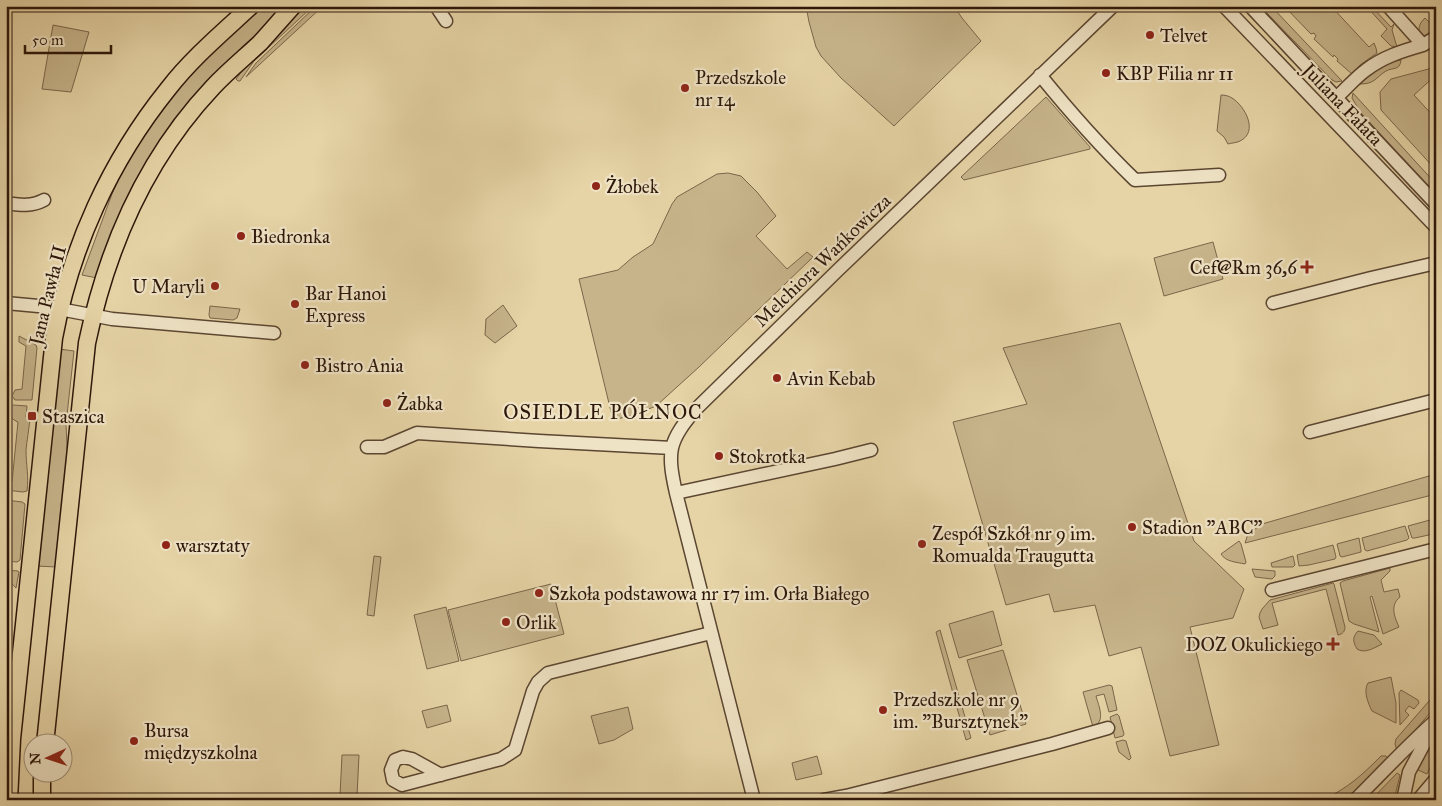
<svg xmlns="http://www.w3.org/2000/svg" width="1442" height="806" font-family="'IM FELL Great Primer',serif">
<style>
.green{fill:#c7b48b;stroke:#7a664a}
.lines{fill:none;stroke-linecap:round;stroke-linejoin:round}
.minor-casing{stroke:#5b4631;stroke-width:15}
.major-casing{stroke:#2d170a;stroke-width:19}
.minor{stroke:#efe3c5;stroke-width:12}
.major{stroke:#e6d4a6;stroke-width:16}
.poi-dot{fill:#8f2418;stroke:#efe3c5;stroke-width:2}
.labels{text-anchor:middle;stroke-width:4.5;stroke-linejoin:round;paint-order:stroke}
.poi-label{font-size:19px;fill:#2d170a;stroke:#efe3c5;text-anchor:start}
.street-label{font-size:19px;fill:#2d170a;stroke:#efe3c5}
.neighbourhood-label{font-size:20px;letter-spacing:1px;fill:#2d170a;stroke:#efe3c5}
</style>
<rect width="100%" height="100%" fill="#e6d4a6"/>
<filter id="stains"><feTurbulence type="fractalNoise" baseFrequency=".004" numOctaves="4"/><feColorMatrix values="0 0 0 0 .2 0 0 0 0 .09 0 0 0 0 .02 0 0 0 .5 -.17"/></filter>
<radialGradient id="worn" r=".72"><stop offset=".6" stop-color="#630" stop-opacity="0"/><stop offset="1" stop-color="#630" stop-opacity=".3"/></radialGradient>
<path class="green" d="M260,6H286L211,80L97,278L82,275L112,194L118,180L120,172L161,107L218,44Z
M302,6H313L254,61L240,81H238L236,79L251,59L283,29Z
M316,6H323L246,77L256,63Z
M806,6H954L962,18L981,41L894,126L841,78L821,56L816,47L809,22Z
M1260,6H1271L1342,81L1336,82L1332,80Z
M1284,6H1331L1369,47L1374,43L1376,48L1377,53L1360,65L1352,74L1337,61L1338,59L1334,55L1333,57L1314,39L1316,36L1314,33L1311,34Z
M1366,6H1371L1391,27L1394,24L1392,30L1397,47L1391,46L1381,36L1387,29Z
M1425,18L1436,29V31L1428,37L1420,35C1418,27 1419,24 1425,18Z
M53,25L89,32L71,92L42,89Z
M1401,60C1400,71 1393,67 1386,71C1375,78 1375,84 1360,84C1371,73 1385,62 1401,60Z
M1436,67V75L1414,95L1436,119V170L1381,110L1380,92L1391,79Z
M1353,93L1436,184V194L1360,112L1352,98Z
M1221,95C1225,95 1229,96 1232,98C1245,106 1259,132 1240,141C1236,143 1231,143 1228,144L1224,137L1217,131Z
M1046,97L1090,147V149L964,180L961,177Z
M728,173L741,176L757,192L776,216L756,236L787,269L807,252L813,257L699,367L656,406L634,415L613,420L579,279L618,270L633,257L653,244L672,204L677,197L717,174Z
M1213,242L1223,279L1164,296L1154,258Z
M503,305L517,326L495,343L485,335L486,319Z
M210,306L240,309L237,318L233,320L210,318L209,315Z
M1120,323L1194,541L1244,589L1233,618L1190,627L1219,745L1170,756L1141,647L1109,656L1095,605L1054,612L1049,594L1006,605L953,422L1027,404L1003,348Z
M19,336L36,345L37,348L32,400H15L12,396L15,390L22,389L26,346L19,342Z
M59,349L74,351L66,424L68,468L57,567L36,566Z
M13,405L27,406L26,417L30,418C29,429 27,440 26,450C26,464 29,477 27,491L23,492L6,490V482H12L18,422L14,420L10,416L11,407Z
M1436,474V494L1245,543L1248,534L1262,524Z
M6,500L22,502L25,504L20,560L17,562L6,561V526L8,510L6,509Z
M1430,520L1434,531L1433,534L1415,538H1412L1408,526Z
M1405,526L1409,538L1407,540L1367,551L1365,550L1362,538Z
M1359,538L1361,550V552L1342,557L1340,556L1337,544Z
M1239,541L1241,544L1246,562L1245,564C1236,562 1226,562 1221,554Z
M1333,545L1336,557L1335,559L1309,565L1299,566L1297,555Z
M374,556L381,557L374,616L367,615Z
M1293,556L1295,565L1293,567H1272L1271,563Z
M1390,568V571L1381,580L1384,592L1398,589L1400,597C1390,605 1394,616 1399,627L1383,634L1372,596L1370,597L1379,632L1354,624L1349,621L1340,583L1343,581Z
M1252,569L1275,571V576L1272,579L1255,577Z
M6,570L18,571L19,572L16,588L6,577Z
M1333,583L1334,584L1345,627C1345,631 1343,634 1338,635L1326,589L1272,603L1278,625L1263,629L1259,617L1260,613L1262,609L1270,600Z
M551,584L564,634L461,661L448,610Z
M446,607L459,661L427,669L414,615Z
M993,611L1002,645L959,658L949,624Z
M940,630L971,738L966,740L936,632Z
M1358,631L1374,635L1382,644C1374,648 1365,654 1357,649C1353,642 1352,637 1358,631Z
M1003,650L1026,724L990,735L967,660Z
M1391,677L1396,703V723L1372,711C1368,703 1363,691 1368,683Z
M1109,685L1112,686L1117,710L1109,712L1104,694L1096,696C1099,707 1106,721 1093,727L1083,692Z
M1401,690L1418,700L1419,703L1414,709L1409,706L1405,711L1409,715L1400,725L1399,693Z
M1436,693V706L1397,751L1395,744L1396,739Z
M447,705L451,721L427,728L422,711Z
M628,707L633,729L614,740L599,744L591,716Z
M1117,714L1119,716L1124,734L1123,736L1115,738L1110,717Z
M1436,737V755L1427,774L1418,770L1427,750Z
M1123,740L1126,741L1131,758L1129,760L1119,752L1116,742Z
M342,755H359L357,796H340Z
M817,756L822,774L796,780L792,763Z
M1381,756H1386L1389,759C1379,769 1357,795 1344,799C1338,801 1329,800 1323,800C1349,787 1361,776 1381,756Z
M1397,773L1400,775L1394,800H1371Z"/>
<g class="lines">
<g class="minor-casing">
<path id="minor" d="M436,6L446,21
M1224,6L1436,227
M1250,6L1436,204
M1388,6L1423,45L1436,37
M1040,75C1070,112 1101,147 1135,180L1219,175
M1337,97C1346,89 1355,78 1366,70C1383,57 1402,51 1423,45
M6,203C20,205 31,207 44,200
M6,303L49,307L112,319L274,333
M1273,303L1371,278L1436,263
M1310,432L1436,400
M367,447H384L417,433L539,441L672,448
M676,493L835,459L871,450
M1272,590L1436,549
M441,775L412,759L403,757L395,760L391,770L393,780L402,785L501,759L515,750L533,691L538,682L548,673L711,633
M754,800L676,493C673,479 669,462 672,448C675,434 686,421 695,410L837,271L1113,6
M824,800L846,796L1052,744L1108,728
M1355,800C1382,773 1408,745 1436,720
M1403,800L1409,772L1433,727
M1418,800L1434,781"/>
</g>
<g class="major-casing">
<path id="major" d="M45,744L87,343C107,248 145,159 213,87C228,71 244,58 260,43C271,31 282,18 293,6
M9,800L12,739L54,338C71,247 110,161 168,89C192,58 222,33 251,6
M42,800V774"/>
</g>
<use href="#minor" class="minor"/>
<use href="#major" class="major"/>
</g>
<g class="poi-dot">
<circle cx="1150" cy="35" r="5"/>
<circle cx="1106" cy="73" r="5"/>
<circle cx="685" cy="88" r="5"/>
<circle cx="596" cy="186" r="5"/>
<circle cx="241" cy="236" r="5"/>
<path d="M1304.5 259.5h5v5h5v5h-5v5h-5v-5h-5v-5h5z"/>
<circle cx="215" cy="286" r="5"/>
<circle cx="295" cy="304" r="5"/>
<circle cx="305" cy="365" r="5"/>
<circle cx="777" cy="378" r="5"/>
<circle cx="387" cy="403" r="5"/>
<rect x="27" y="411" width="10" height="10" rx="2.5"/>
<circle cx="719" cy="456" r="5"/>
<circle cx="1132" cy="527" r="5"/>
<circle cx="922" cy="544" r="5"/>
<circle cx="166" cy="545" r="5"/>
<circle cx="539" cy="593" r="5"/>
<circle cx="506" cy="622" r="5"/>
<path d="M1330.5 636.5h5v5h5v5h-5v5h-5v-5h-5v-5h5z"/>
<circle cx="883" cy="710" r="5"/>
<circle cx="134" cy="741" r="5"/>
</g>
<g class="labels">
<g class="poi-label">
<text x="1160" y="42">Telvet</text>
<text x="1116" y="80">KBP Filia nr 11</text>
<text x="695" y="84">Przedszkole<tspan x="695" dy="22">nr 14</tspan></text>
<text x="606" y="193">Żłobek</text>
<text x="251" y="243">Biedronka</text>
<text x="1297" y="274" text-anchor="end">Cef@Rm 36,6</text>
<text x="205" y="293" text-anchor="end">U Maryli</text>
<text x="305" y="300">Bar Hanoi<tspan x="305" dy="22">Express</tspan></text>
<text x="315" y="372">Bistro Ania</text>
<text x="787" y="385">Avin Kebab</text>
<text x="397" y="410">Żabka</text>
<text x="42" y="423">Staszica</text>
<text x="729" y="463">Stokrotka</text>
<text x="1142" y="534">Stadion "ABC"</text>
<text x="932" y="540">Zespół Szkół nr 9 im.<tspan x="932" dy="22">Romualda Traugutta</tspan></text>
<text x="176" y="552">warsztaty</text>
<text x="549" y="600">Szkoła podstawowa nr 17 im. Orła Białego</text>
<text x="516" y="629">Orlik</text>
<text x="1323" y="651" text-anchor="end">DOZ Okulickiego</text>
<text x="893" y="706">Przedszkole nr 9<tspan x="893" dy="22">im. "Bursztynek"</tspan></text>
<text x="144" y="737">Bursa<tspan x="144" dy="22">międzyszkolna</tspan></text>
</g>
<g class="street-label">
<text transform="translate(1343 104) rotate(46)" y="7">Juliana Fałata</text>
<text transform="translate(822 260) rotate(-44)" y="7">Melchiora Wańkowicza</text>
<text transform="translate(47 295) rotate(-76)" y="7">Jana Pawła II</text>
</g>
<g class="neighbourhood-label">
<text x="603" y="419">OSIEDLE PÓŁNOC</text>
</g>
</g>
<rect width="1442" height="806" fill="none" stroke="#e6d4a6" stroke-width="25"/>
<rect x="8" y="8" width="1427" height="791" fill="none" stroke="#2d170a" stroke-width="2.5"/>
<rect x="12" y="12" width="1417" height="781" fill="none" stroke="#2d170a"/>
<g transform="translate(48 758) rotate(267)"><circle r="24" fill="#efe3c5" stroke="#a1917a"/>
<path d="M0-4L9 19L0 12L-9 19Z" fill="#8f2418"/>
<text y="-8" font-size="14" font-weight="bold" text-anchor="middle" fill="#2d170a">N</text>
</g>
<path d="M25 45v8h86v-8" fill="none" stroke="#2d170a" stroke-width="2.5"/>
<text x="32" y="45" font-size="15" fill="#2d170a" stroke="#efe3c5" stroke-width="4" paint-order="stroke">50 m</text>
<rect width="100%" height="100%" filter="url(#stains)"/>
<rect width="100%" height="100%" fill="url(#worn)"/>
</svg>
